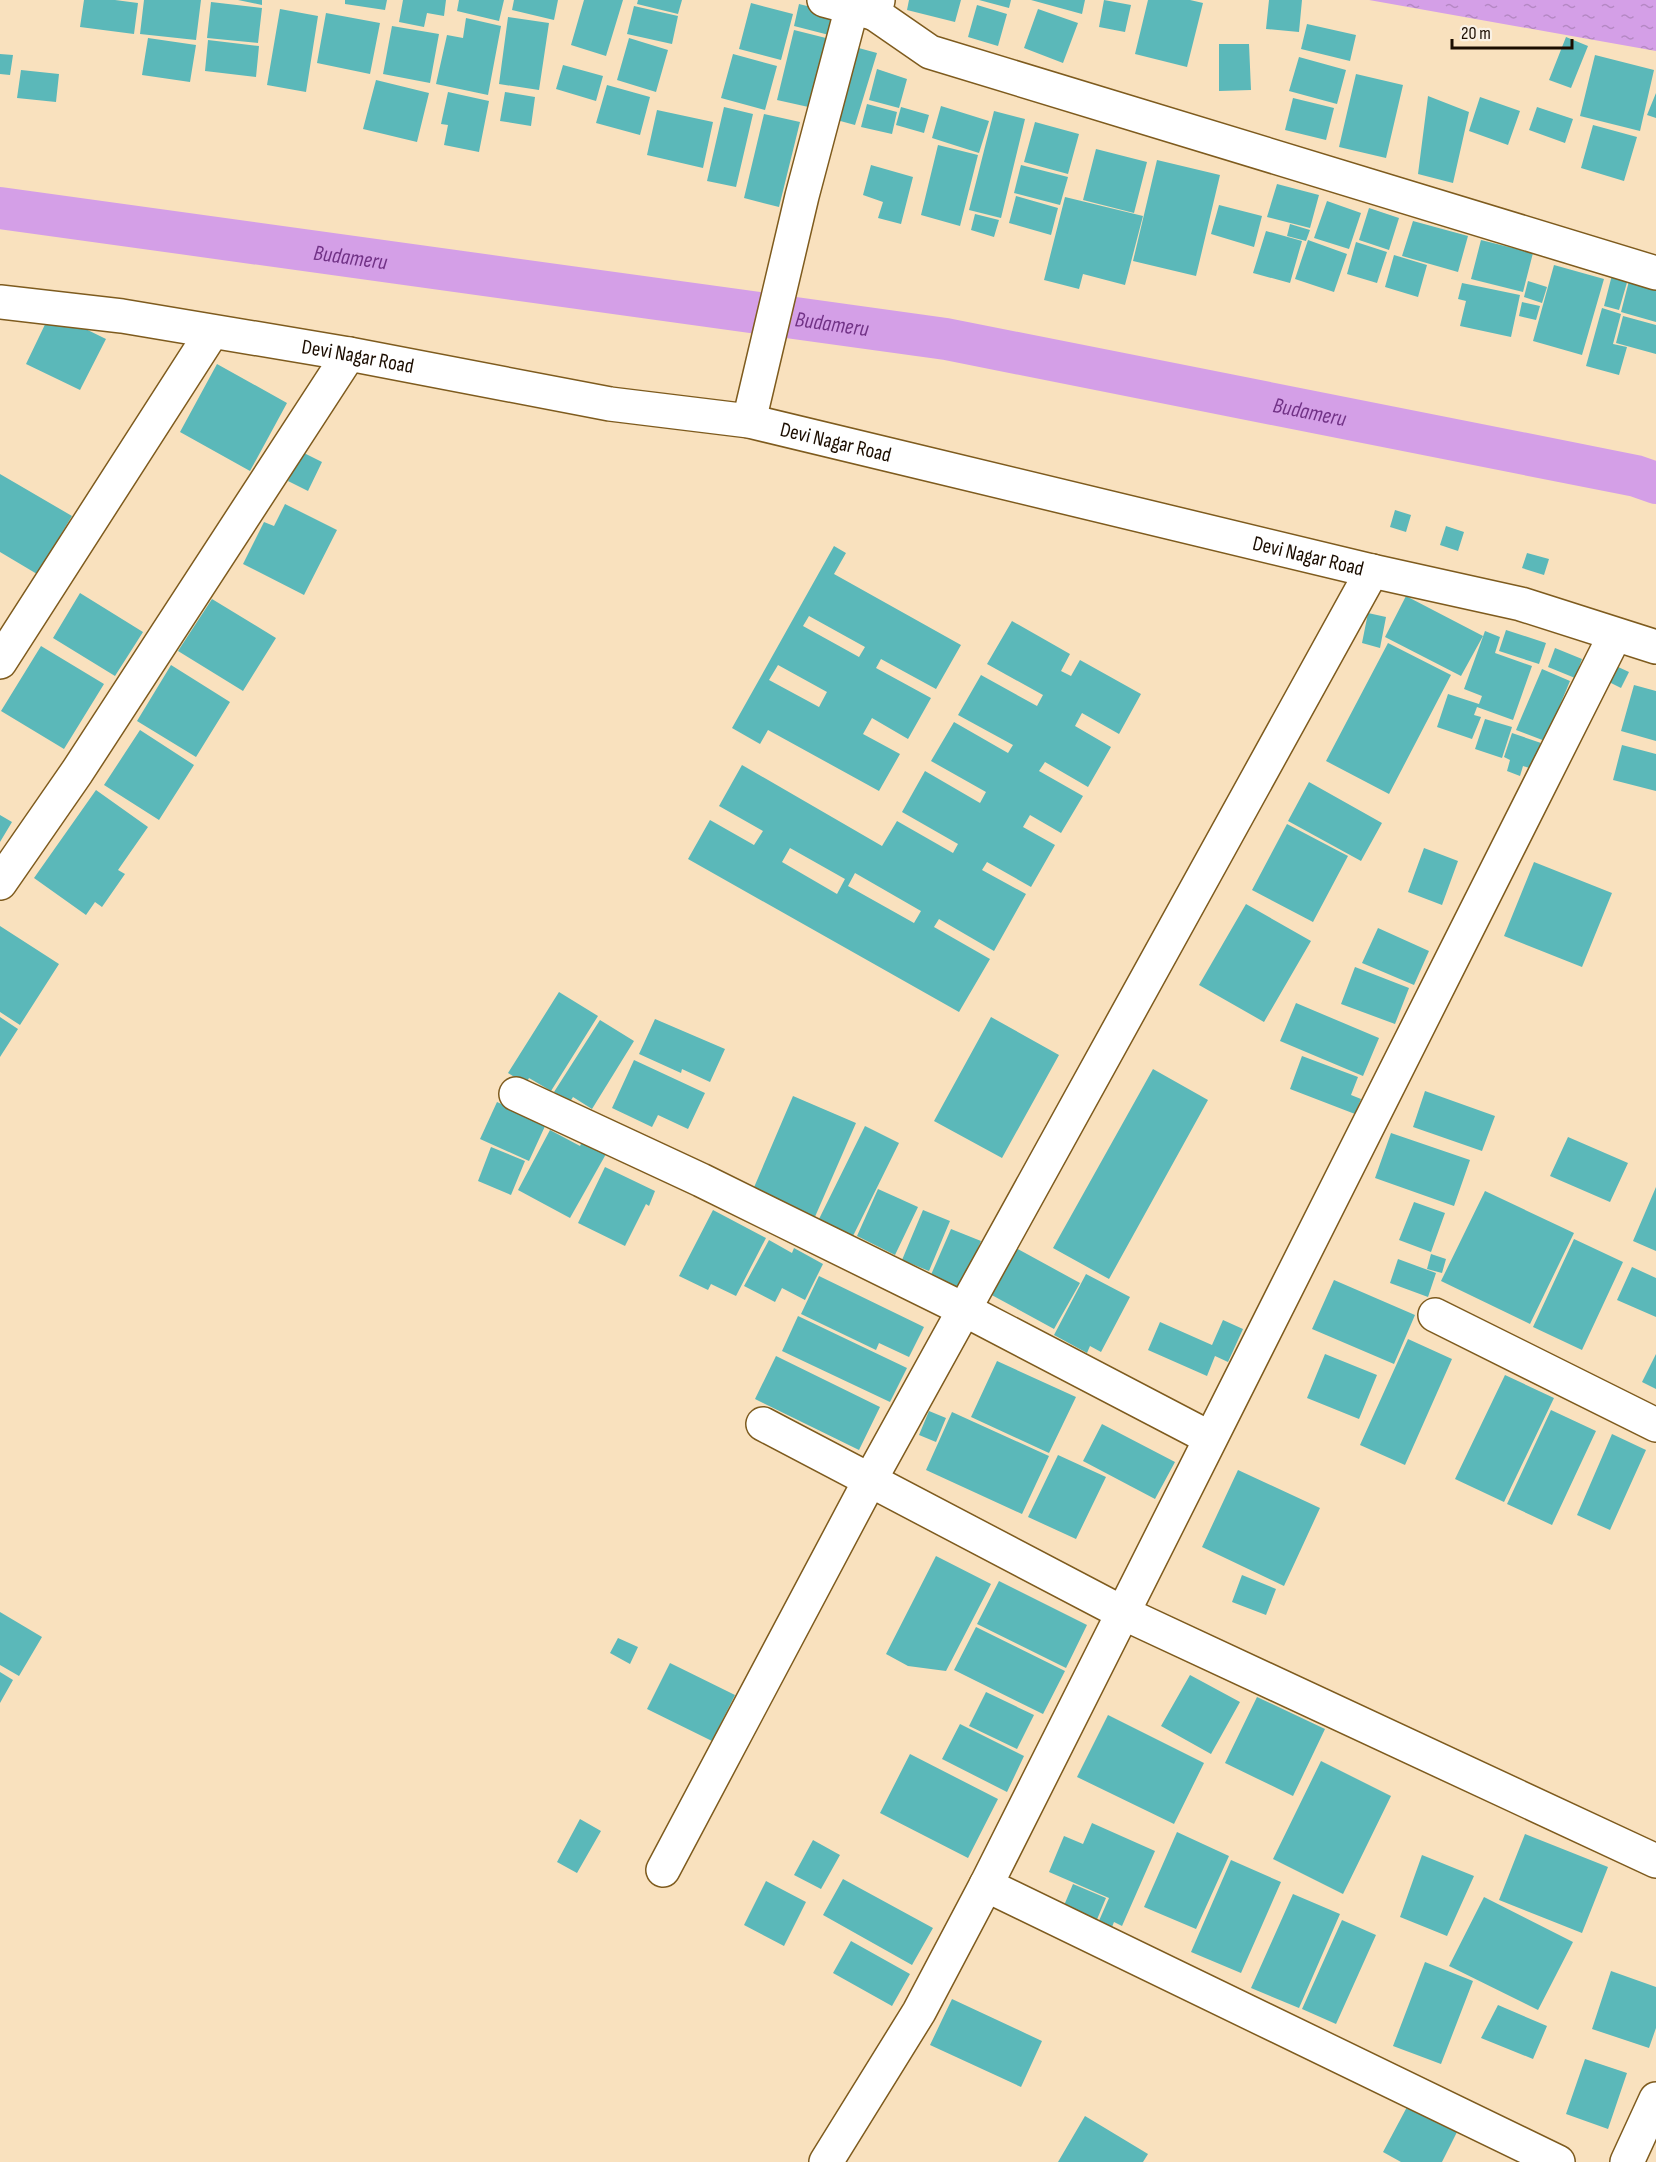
<svg xmlns="http://www.w3.org/2000/svg" width="1656" height="2162" font-family="'Sofia Sans Condensed',sans-serif">
<style>
.water{fill:url(#water-ripples)}
.lines{fill:none;stroke-linecap:round;stroke-linejoin:round}
.canal{stroke:#d49fe7;stroke-width:42}
.building{fill:#5bb8b9;fill-rule:evenodd}
.minor-casing{stroke:#7e5b1e;stroke-width:36}
.minor{stroke:#fff;stroke-width:33}
.labels{text-anchor:middle;stroke-width:4.5;stroke-linejoin:round;paint-order:stroke}
.street-label{font-size:21px;fill:#1b0d00;stroke:#f9f1e5}
.water-label{font-size:22px;font-style:italic;fill:#713286;stroke:#f9f1e5}
</style>
<defs>
<pattern id="water-ripples" width="26" height="14" patternUnits="userSpaceOnUse" patternTransform="scale(1.5)"><rect width="26" height="14" fill="#d49fe7"/><path d="M2 4q2-2 4 0t4 0M15 11q2-2 4 0t4 0" fill="none" stroke="#b588c4"/></pattern>
</defs>
<rect width="100%" height="100%" fill="#f9e1be"/>
<path class="water" d="M1369,0H1656V51Z"/>
<g class="lines">
<path class="canal" id="s1" d="M0,208L946,339L1636,476L1656,483"/>
</g>
<path class="building" d="M84,0H115L138,3L134,34L80,27Z
M144,0H201L196,40L140,34Z
M238,0H262V5Z
M345,0H387L385,10L345,4Z
M403,0H446L444,16L427,13L424,27L399,22Z
M459,0H504L499,21L457,11Z
M514,0H558L554,20L512,10Z
M584,0H623L606,56L571,45Z
M638,0H682L678,14L637,4Z
M909,0H961L955,22L907,10Z
M979,0H1011L1009,8Z
M1031,0H1085L1082,14Z
M1104,0L1131,5L1125,32L1099,27Z
M1148,0H1190L1203,3L1187,67L1135,54Z
M1269,0H1302L1299,32L1266,29Z
M211,2L262,8L258,43L207,38Z
M751,3L793,14L781,60L739,49Z
M799,4L835,13L829,35L794,26Z
M977,5L1007,14L998,46L968,37Z
M634,6L678,16L672,44L627,34Z
M280,9L318,16L306,92L267,85Z
M1038,9L1078,23L1063,63L1024,48Z
M326,13L380,23L370,74L317,63Z
M508,17L549,23L539,90L499,84Z
M466,18L501,26L488,95L436,84L447,35L463,38Z
M1307,24L1356,35L1350,61L1301,49Z
M392,26L439,34L430,83L383,74Z
M794,30L830,39L813,108L777,100Z
M1566,37L1588,46L1571,88L1549,80Z
M148,38L196,45L190,82L142,75Z
M629,38L668,50L656,92L617,80Z
M208,40L259,46L256,77L205,71Z
M1219,44H1249L1251,90L1219,91Z
M855,47L877,53L855,125L833,119Z
M0,54L13,55L10,75L0,74Z
M733,54L777,66L765,110L721,98Z
M1595,55L1654,70L1640,131L1580,116Z
M1299,57L1346,70L1337,104L1289,91Z
M563,65L603,76L596,101L556,89Z
M877,69L907,79L899,108L869,100Z
M21,70L59,74L56,102L17,98Z
M1356,74L1403,85L1386,158L1339,147Z
M376,80L429,93L417,142L363,129Z
M607,85L650,97L640,135L596,123Z
M448,92L489,101L479,152L444,145L448,125L441,124Z
M505,92L535,97L531,126L500,121Z
M1656,93V118L1647,115Z
M1428,96L1469,112L1453,183L1418,174Z
M1480,97L1520,111L1508,145L1469,131Z
M1293,98L1334,108L1326,140L1285,130Z
M867,104L897,112L892,134L861,127Z
M941,106L989,121L979,153L932,138Z
M724,107L753,114L736,187L707,181Z
M901,107L929,115L924,133L896,125Z
M1537,107L1573,119L1565,143L1529,130Z
M657,110L713,122L703,168L647,155Z
M994,111L1025,119L1001,218L969,210Z
M764,114L800,122L779,207L744,198Z
M1035,122L1079,134L1068,174L1024,162Z
M1593,125L1637,137L1624,181L1581,168Z
M938,145L978,155L960,226L921,215Z
M1096,149L1147,162L1134,213L1083,200Z
M1157,160L1220,175L1196,276L1133,261Z
M871,165L913,177L901,224L878,218L883,202L863,195Z
M1021,165L1068,177L1060,205L1014,193Z
M1277,184L1319,195L1310,228L1267,217Z
M1016,196L1058,208L1051,235L1009,223Z
M1065,197L1143,216L1125,285L1083,274L1079,289L1044,280Z
M1327,201L1361,213L1349,249L1314,238Z
M1219,205L1262,216L1254,247L1211,234Z
M1369,208L1399,218L1389,250L1359,240Z
M975,214L999,220L994,237L971,230Z
M1413,221L1468,236L1458,272L1402,256Z
M1290,224L1310,230L1306,241L1287,236Z
M1266,231L1302,241L1290,283L1253,273Z
M1308,240L1347,254L1334,292L1295,279Z
M1481,240L1533,253L1523,292L1471,279Z
M1356,242L1387,252L1377,283L1347,274Z
M1394,255L1427,265L1418,297L1385,287Z
M1554,265L1604,279L1582,355L1533,341Z
M1612,275L1628,279L1619,310L1604,306Z
M1528,281L1547,287L1542,303L1524,297Z
M1629,281L1656,289V322L1621,312Z
M1462,283L1520,295L1511,337L1460,326L1466,301L1458,299Z
M1522,302L1540,306L1536,320L1519,316Z
M1602,308L1621,314L1613,344L1627,347L1619,375L1586,366Z
M51,312L106,339L80,390L26,364Z
M1623,316L1656,325V354L1616,343Z
M217,364L287,403L250,471L180,432Z
M302,452L322,462L308,491L288,481Z
M0,474L72,516L37,574L0,552Z
M285,504L337,530L304,595L243,564L264,522L274,526Z
M1395,510L1411,515L1406,532L1390,527Z
M1446,526L1464,532L1458,551L1440,545Z
M834,546L846,553L834,574L961,645L936,689L881,659L876,668L931,698L908,739L872,718L863,734L900,754L879,791L768,730L760,744L732,728ZM809,616L865,647L859,657L803,626ZM778,665L827,692L819,707L769,680Z
M1527,553L1549,559L1544,575L1522,568Z
M80,593L143,632L115,676L53,638Z
M1406,596L1483,636L1461,676L1385,637Z
M212,599L276,638L243,691L178,651Z
M1368,613L1386,617L1380,648L1362,643Z
M1012,621L1070,654L1061,671L1071,676L1080,660L1141,694L1119,734L1082,713L1075,726L1111,747L1088,787L1045,762L1039,771L1083,796L1061,833L1030,815L1023,827L1055,845L1031,887L987,862L982,870L1026,894L994,951L939,919L934,927L990,959L959,1012L688,859L710,820L754,845L763,831L719,806L742,765L882,846L897,821L953,853L958,844L902,812L925,771L980,803L986,792L931,761L954,722L1008,753L1013,745L958,715L981,675L1037,706L1043,695L987,664ZM790,848L845,879L837,894L782,862ZM855,873L921,911L914,923L848,886Z
M1506,630L1546,643L1539,664L1499,651Z
M1485,631L1500,637L1495,653L1532,666L1513,720L1477,707L1474,715L1481,717L1472,739L1437,727L1448,694L1479,704L1482,696L1464,689Z
M1388,643L1451,675L1389,794L1326,761Z
M41,646L104,684L64,749L1,711Z
M1555,648L1582,659L1575,678L1548,667Z
M171,665L230,702L196,757L137,721Z
M1616,666L1629,672L1621,688L1609,682Z
M1542,669L1570,681L1545,741L1516,730Z
M1634,685L1656,691V741L1621,731Z
M1485,719L1512,727L1502,758L1475,749Z
M140,730L194,765L159,820L104,785Z
M1512,733L1541,743L1532,769L1523,766L1520,776L1507,771L1510,760L1504,757Z
M1622,745L1656,754V791L1613,780Z
M1309,782L1382,823L1361,861L1288,821Z
M96,790L148,827L118,870L125,874L102,907L95,902L86,915L34,878Z
M0,815L12,822L0,842Z
M1287,824L1348,856L1313,922L1252,890Z
M1424,848L1458,861L1442,905L1408,892Z
M1534,862L1612,893L1582,967L1504,936Z
M1246,904L1311,941L1264,1022L1199,985Z
M0,926L59,964L20,1025L0,1012Z
M1378,928L1429,951L1414,985L1362,963Z
M1355,967L1409,988L1395,1024L1341,1004Z
M559,992L598,1016L551,1091L529,1078L526,1084L508,1073Z
M1296,1003L1379,1038L1363,1076L1280,1041Z
M0,1017L18,1029L0,1057Z
M991,1017L1059,1055L1002,1158L934,1121Z
M655,1019L725,1049L710,1082L682,1069L681,1073L639,1054Z
M600,1020L634,1041L592,1109L573,1097L570,1102L554,1092Z
M1302,1056L1358,1077L1351,1095L1361,1099L1355,1114L1290,1089Z
M634,1060L705,1093L688,1129L658,1115L652,1127L612,1108Z
M1153,1069L1208,1100L1109,1279L1053,1248Z
M1425,1091L1495,1116L1482,1151L1413,1127Z
M793,1096L856,1123L814,1219L752,1192Z
M497,1102L546,1124L529,1161L480,1139Z
M865,1126L899,1143L853,1236L819,1219Z
M550,1130L580,1146L582,1142L606,1154L570,1218L518,1190Z
M1391,1133L1470,1160L1454,1206L1375,1178Z
M1568,1137L1628,1163L1610,1202L1550,1176Z
M491,1147L525,1161L511,1195L478,1181Z
M605,1167L655,1191L649,1206L646,1204L625,1246L578,1223Z
M1656,1187V1251L1633,1241Z
M878,1189L918,1207L895,1255L857,1236Z
M1485,1191L1574,1233L1530,1324L1441,1281Z
M1414,1202L1445,1213L1431,1252L1399,1240Z
M713,1210L766,1238L736,1296L711,1284L708,1290L679,1276Z
M923,1210L950,1221L929,1271L902,1260Z
M951,1229L981,1241L959,1290L930,1277Z
M1574,1239L1623,1262L1582,1350L1533,1327Z
M769,1240L792,1253L794,1248L823,1264L805,1300L782,1288L775,1302L744,1286Z
M1014,1247L1080,1283L1054,1329L988,1293Z
M1431,1254L1446,1259L1442,1273L1427,1269Z
M1398,1259L1436,1273L1428,1297L1390,1283Z
M1632,1267L1656,1278V1317L1617,1300Z
M1086,1274L1130,1297L1101,1352L1090,1346L1087,1353L1054,1335Z
M819,1276L924,1327L909,1357L879,1343L876,1350L801,1314Z
M1334,1280L1415,1315L1394,1364L1312,1329Z
M798,1316L907,1368L890,1402L782,1351Z
M1223,1320L1243,1329L1228,1362L1215,1356L1207,1376L1148,1350L1160,1322L1212,1345Z
M1408,1339L1452,1359L1405,1465L1360,1445Z
M1325,1354L1377,1375L1359,1419L1307,1398Z
M1656,1354V1389L1642,1382Z
M776,1356L880,1407L859,1450L755,1399Z
M997,1361L1076,1397L1049,1453L971,1417Z
M1505,1375L1554,1398L1504,1502L1455,1479Z
M1551,1410L1596,1431L1552,1525L1507,1504Z
M929,1411L946,1418L936,1442L919,1435Z
M952,1412L1049,1456L1022,1514L926,1470Z
M1102,1424L1175,1462L1155,1499L1083,1461Z
M1612,1434L1646,1450L1610,1530L1577,1515Z
M1058,1455L1106,1477L1076,1539L1028,1517Z
M1238,1470L1320,1508L1284,1586L1202,1547Z
M936,1556L991,1584L946,1671L908,1666L886,1654Z
M1242,1575L1276,1589L1266,1615L1232,1602Z
M999,1581L1087,1625L1066,1668L977,1624Z
M0,1612L42,1637L19,1676L0,1665Z
M976,1627L1065,1671L1043,1714L954,1670Z
M618,1638L638,1647L630,1664L610,1653Z
M670,1663L735,1695L712,1741L647,1709Z
M0,1672L13,1680L0,1703Z
M1190,1675L1240,1702L1211,1754L1161,1726Z
M986,1692L1034,1715L1017,1749L969,1726Z
M1257,1697L1325,1729L1293,1796L1225,1763Z
M1108,1715L1204,1763L1174,1824L1077,1777Z
M960,1724L1024,1756L1007,1792L942,1759Z
M910,1754L998,1799L968,1858L880,1813Z
M1321,1761L1391,1796L1343,1894L1273,1859Z
M580,1819L601,1831L577,1873L557,1862Z
M1092,1823L1155,1851L1122,1926L1114,1922L1108,1937L1094,1932L1109,1898L1049,1872L1064,1836L1083,1844Z
M1177,1832L1229,1856L1196,1929L1144,1907Z
M1525,1834L1608,1867L1582,1933L1499,1900Z
M813,1840L840,1855L821,1889L794,1875Z
M1422,1855L1474,1876L1447,1936L1400,1917Z
M1231,1860L1281,1882L1241,1973L1191,1952Z
M843,1879L933,1928L912,1965L823,1915Z
M766,1881L806,1902L784,1946L744,1925Z
M1073,1884L1106,1898L1093,1929L1060,1915Z
M1293,1894L1340,1914L1299,2008L1251,1988Z
M1484,1897L1573,1942L1538,2010L1449,1966Z
M1342,1920L1376,1935L1336,2024L1302,2009Z
M851,1941L910,1974L892,2006L833,1973Z
M1425,1962L1473,1981L1441,2064L1393,2046Z
M1611,1971L1656,1987V2028L1649,2048L1592,2029Z
M952,1999L1042,2041L1021,2087L930,2045Z
M1498,2005L1547,2026L1533,2059L1481,2038Z
M1585,2059L1627,2073L1608,2129L1566,2114Z
M1407,2107L1458,2130L1442,2162H1401L1383,2152Z
M1085,2116L1148,2154L1143,2162H1058Z"/>
<g class="lines">
<g class="minor-casing">
<g id="minor">
<path d="M824,0L873,13"/>
<path d="M878,0L875,14L930,52L1656,273"/>
<path id="s2" d="M0,302L122,316L349,354L610,404L749,421L1372,571L1521,604L1656,647"/>
<path d="M749,421L802,196L852,7"/>
<path d="M0,662L212,332"/>
<path d="M0,883L77,772L349,354"/>
<path d="M516,1094L701,1180L965,1310L1210,1438"/>
<path d="M1435,1315L1656,1425"/>
<path d="M763,1424L1123,1613L1656,1861"/>
<path d="M663,1870L870,1480L1372,571"/>
<path d="M826,2162L919,2012L986,1885"/>
<path d="M1558,2162L986,1885L1615,635"/>
<path d="M1627,2162L1656,2099"/>
</g>
</g>
<use href="#minor" class="minor"/>
</g>
<g class="labels">
<g class="street-label">
<text dy="7" stroke="none"><textPath href="#s2" startOffset="362">Devi Nagar Road</textPath></text>
<text dy="7" stroke="none"><textPath href="#s2" startOffset="848">Devi Nagar Road</textPath></text>
<text dy="7" stroke="none"><textPath href="#s2" startOffset="1334">Devi Nagar Road</textPath></text>
</g>
<g class="water-label">
<text dy="8" stroke="none"><textPath href="#s1" startOffset="354">Budameru</textPath></text>
<text dy="8" stroke="none"><textPath href="#s1" startOffset="840">Budameru</textPath></text>
<text dy="8" stroke="none"><textPath href="#s1" startOffset="1326">Budameru</textPath></text>
</g>
</g>
<path d="M1452 39v9h120v-9" fill="none" stroke="#1b0d00" stroke-width="3"/>
<text x="1461" y="39" font-size="18" fill="#1b0d00" stroke="#f9f1e5" stroke-width="4.5" paint-order="stroke">20 m</text>
</svg>
